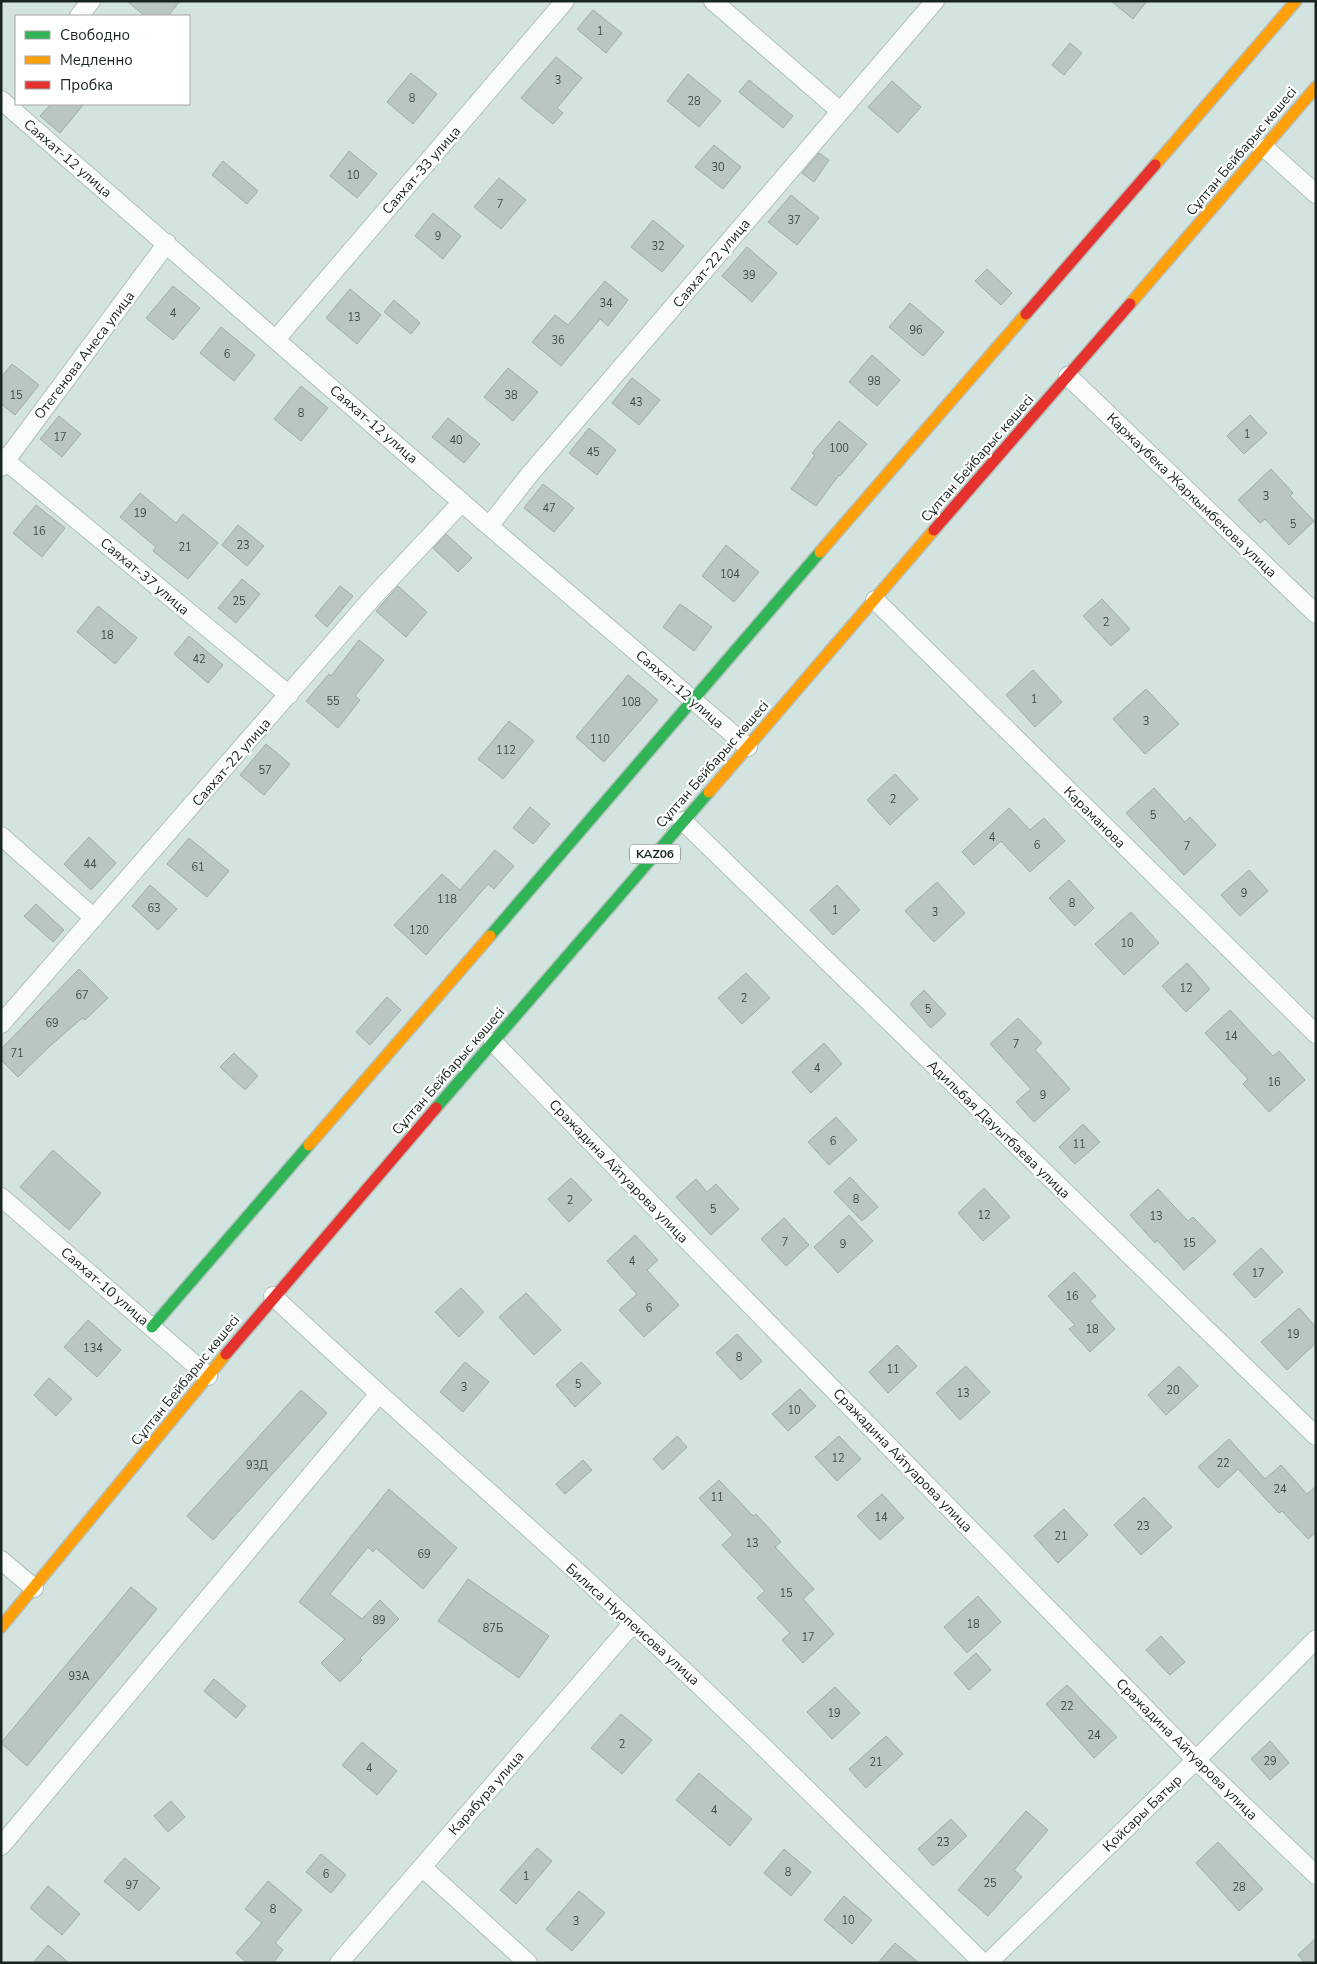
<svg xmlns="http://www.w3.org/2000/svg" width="1317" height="1964" font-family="'Nunito Sans',sans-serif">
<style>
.building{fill:#b9c6c4;stroke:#9fadaa}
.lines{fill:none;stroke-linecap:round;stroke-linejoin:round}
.street-casing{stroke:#b3c1be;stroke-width:20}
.fast-casing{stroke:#b3c1be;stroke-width:14}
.slow-casing{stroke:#b3c1be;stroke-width:14}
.jam-casing{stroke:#b3c1be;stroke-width:14}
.street{stroke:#f8fbfa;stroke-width:18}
.fast{stroke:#30b455;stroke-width:11}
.slow{stroke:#ff9f0a;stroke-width:11}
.jam{stroke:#e5322d;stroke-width:11}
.labels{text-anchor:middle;stroke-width:4.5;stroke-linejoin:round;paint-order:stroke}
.number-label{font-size:11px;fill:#404d4a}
.shield{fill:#fff;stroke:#5d6664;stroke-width:1}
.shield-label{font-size:12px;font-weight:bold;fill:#182522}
.street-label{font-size:14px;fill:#182522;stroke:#fff}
</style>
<rect width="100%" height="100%" fill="#d2e3e0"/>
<path class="building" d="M127,1H180L168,16H145Z
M1111,1H1147L1133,19Z
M593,10L622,33L606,53L577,29Z
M1070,43L1082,53L1064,75L1052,65Z
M556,57L582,78L557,108L563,113L553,124L521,98Z
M411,73L437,94L413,124L387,102Z
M688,74L721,101L699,127L667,101Z
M749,80L793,116L783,128L739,92Z
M892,81L921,107L898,133L868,107Z
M51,104H84L60,133L40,116Z
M714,145L741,167L723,189L695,167Z
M349,151L377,174L357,198L330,176Z
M819,153L829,160L814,182L802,173Z
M223,161L258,191L247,204L212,175Z
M499,178L526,200L501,229L474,207Z
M791,195L819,218L797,245L768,222Z
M433,213L461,236L443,259L415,236Z
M653,220L684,246L662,272L631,247Z
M747,247L777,273L752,302L722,276Z
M987,269L1012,293L1001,305L975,281Z
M605,281L628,300L608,326L600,319L561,366L532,342L555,315L568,325Z
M173,286L200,308L173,340L146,318Z
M350,289L381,315L357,344L326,318Z
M394,300L420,323L411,334L384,312Z
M910,303L944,332L923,356L889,327Z
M221,327L255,355L234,381L200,353Z
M872,355L900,380L877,406L849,382Z
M12,364L39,385L15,415L1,404V377Z
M508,368L538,392L513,421L484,397Z
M632,378L660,400L639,425L612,403Z
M301,386L328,408L301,441L274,419Z
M1250,415L1267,433L1244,454L1227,436Z
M59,416L81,434L62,457L40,439Z
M448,418L480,444L464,463L432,437Z
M839,421L867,444L840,476L839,475L816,506L791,489L815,455L812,453Z
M589,428L616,450L597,475L569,453Z
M1271,469L1293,493L1290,496L1314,521L1289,545L1265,519L1260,523L1238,500Z
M543,484L574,508L554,532L524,508Z
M140,493L176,523L183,514L218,543L188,579L153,551L156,547L120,517Z
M36,505L65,528L42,557L13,533Z
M238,525L264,546L247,566L222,545Z
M446,534L472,558L458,572L433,548Z
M726,545L759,572L734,602L702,576Z
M242,579L260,594L236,623L218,608Z
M340,586L353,596L327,627L315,616Z
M398,586L427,612L406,637L376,611Z
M1102,599L1130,629L1111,646L1083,616Z
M680,604L712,627L694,651L663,627Z
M98,606L137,638L115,664L77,632Z
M189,636L223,665L208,683L174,654Z
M359,640L384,660L355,696L360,700L338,728L306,701L329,674L331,676Z
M1033,670L1062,702L1035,727L1006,695Z
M628,675L658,700L604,762L576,737Z
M1146,689L1179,724L1145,754L1113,719Z
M509,721L534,741L503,779L478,759Z
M266,744L290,764L264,795L240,775Z
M895,774L918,799L890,825L867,800Z
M1154,788L1185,822L1190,817L1216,845L1184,875L1126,813Z
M530,807L550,824L533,844L513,828Z
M1009,808L1030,830L1044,818L1065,841L1030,872L1001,841L974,865L962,852Z
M89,837L116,863L91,890L64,864Z
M189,838L229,871L207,897L167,864Z
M495,850L514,866L494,889L488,884L426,955L394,925L442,874L460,890Z
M1249,870L1268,891L1240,916L1221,895Z
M1069,880L1094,908L1075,926L1049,898Z
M937,882L965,913L934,942L905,911Z
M150,885L177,909L158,930L132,906Z
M837,885L860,910L833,935L810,910Z
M36,904L64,930L53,942L24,916Z
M1131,912L1159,943L1124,975L1095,944Z
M1187,963L1210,989L1186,1012L1162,986Z
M79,969L108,998L85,1020L82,1018L50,1046L18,1077L1,1060V1049Z
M746,973L770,998L742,1024L718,998Z
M924,990L946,1014L931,1028L910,1004Z
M387,997L401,1010L370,1045L356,1032Z
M1230,1010L1273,1056L1279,1051L1305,1080L1269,1112L1243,1084L1248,1079L1205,1033Z
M1018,1018L1042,1043L1035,1050L1070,1089L1034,1122L1016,1102L1031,1089L990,1044Z
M824,1043L842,1064L811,1093L792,1072Z
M234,1053L258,1076L245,1090L220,1067Z
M836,1117L857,1140L829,1165L808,1142Z
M1083,1124L1100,1142L1075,1164L1059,1147Z
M53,1150L101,1193L69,1230L20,1187Z
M850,1177L878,1207L862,1221L834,1192Z
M571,1178L592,1200L569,1222L548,1199Z
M696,1179L707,1192L716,1184L739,1209L711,1235L676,1197Z
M984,1188L1010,1217L983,1241L958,1213Z
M1158,1189L1188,1221L1193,1217L1216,1241L1184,1270L1157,1240L1155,1243L1130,1215Z
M849,1215L873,1241L838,1273L814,1247Z
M784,1218L809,1245L786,1266L761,1239Z
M635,1235L658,1260L647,1270L679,1305L644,1337L619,1310L637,1294L607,1261Z
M1261,1248L1283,1272L1255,1298L1233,1274Z
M1074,1272L1096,1296L1090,1301L1115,1329L1090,1352L1069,1329L1075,1325L1048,1296Z
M461,1288L484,1312L459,1337L435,1312Z
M526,1293L561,1330L534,1355L499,1317Z
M1299,1308L1316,1327V1343L1287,1370L1261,1342Z
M88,1320L121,1350L97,1377L64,1347Z
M737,1334L762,1361L741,1380L716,1353Z
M897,1345L917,1366L888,1393L869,1372Z
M465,1362L489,1382L463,1412L440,1392Z
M581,1362L601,1383L575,1407L556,1385Z
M966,1366L990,1392L960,1420L936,1393Z
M1179,1366L1198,1386L1166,1415L1148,1395Z
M49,1378L72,1399L56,1416L34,1395Z
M800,1389L816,1406L788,1431L772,1414Z
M301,1390L327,1413L213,1540L187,1516Z
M677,1436L687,1447L663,1470L653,1459Z
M839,1436L861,1459L837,1481L815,1457Z
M1229,1439L1265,1479L1281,1465L1307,1494L1316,1486V1532L1308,1539L1282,1511L1279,1513L1238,1469L1218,1488L1198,1467Z
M583,1460L592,1470L565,1494L556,1484Z
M719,1480L753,1516L756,1514L781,1542L775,1547L814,1589L803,1599L834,1634L803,1663L782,1640L790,1633L757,1598L765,1591L722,1545L733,1535L699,1498Z
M389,1489L457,1548L423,1589L376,1548L373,1552L368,1547L330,1594L362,1619L380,1600L399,1619L360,1658L362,1660L340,1682L321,1663L345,1639L299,1602Z
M882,1494L904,1518L880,1540L857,1516Z
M1144,1497L1172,1527L1141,1555L1114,1525Z
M1064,1509L1088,1535L1058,1563L1034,1536Z
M468,1579L549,1636L519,1678L438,1621Z
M131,1587L157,1609L27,1766L1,1743Z
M978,1596L1001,1622L967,1653L944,1627Z
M1161,1636L1185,1662L1170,1675L1146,1650Z
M976,1653L991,1670L969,1690L954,1673Z
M214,1679L246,1706L236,1718L204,1691Z
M1067,1685L1117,1737L1094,1758L1046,1704Z
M835,1687L860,1713L832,1739L807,1712Z
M621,1714L652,1740L622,1774L591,1748Z
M886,1736L903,1754L866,1788L849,1769Z
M1270,1741L1289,1763L1270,1780L1251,1759Z
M362,1742L397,1771L377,1795L342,1765Z
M699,1773L752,1819L730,1846L676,1800Z
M171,1801L185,1817L168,1832L154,1816Z
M1026,1811L1048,1830L1014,1870L1022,1877L988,1916L958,1890Z
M951,1819L967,1836L933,1866L918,1849Z
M1218,1842L1263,1889L1239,1911L1196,1863Z
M537,1848L552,1861L516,1904L500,1890Z
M784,1849L811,1872L791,1896L764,1873Z
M321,1854L346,1875L331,1893L306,1872Z
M125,1858L160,1888L139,1911L104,1881Z
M268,1881L302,1910L275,1943L283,1950L273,1963H247L236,1953L262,1923L245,1909Z
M48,1886L80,1914L62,1935L30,1908Z
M579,1891L605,1913L572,1951L546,1929Z
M844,1896L872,1920L852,1944L824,1920Z
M1316,1938V1963H1305L1298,1955Z
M895,1943L919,1963H878Z
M48,1945L69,1963H33Z"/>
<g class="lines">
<g class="street-casing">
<path id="street" d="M713,1L840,111
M79,16L91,1
M1,100L489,526L748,747
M1265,148L1316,194
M277,338L565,1
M1068,376L1316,614
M1,457L289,695
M1,467L167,243
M489,526L530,474L935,1
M875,600L1316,1034
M683,821L1316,1436
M1,836L94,918
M1,1024L373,597L462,502
M493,1042L1196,1760L1316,1875
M1,1197L208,1376
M273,1296C392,1408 516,1514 635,1625C754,1735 868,1850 983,1963
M1,1560L34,1588
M1,1846L378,1395
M422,1867L528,1963
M339,1963L633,1623
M988,1963L1196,1760L1316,1639"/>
</g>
<g class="fast-casing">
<path id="fast" d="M490,936L820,552
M436,1108L709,792
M152,1327L309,1145"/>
</g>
<g class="slow-casing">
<path id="slow" d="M1155,165L1296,1
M1130,304L1316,87
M820,552L1026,314
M709,792L934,530
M309,1145L490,936
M1,1627L226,1354"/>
</g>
<g class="jam-casing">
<path id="jam" d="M1026,314L1155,165
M934,530L1130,304
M226,1354L436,1108"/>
</g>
<use href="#street" class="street"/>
<use href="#fast" class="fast"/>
<use href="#slow" class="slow"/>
<use href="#jam" class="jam"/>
</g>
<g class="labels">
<g class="number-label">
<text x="600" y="35">1</text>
<text x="558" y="84">3</text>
<text x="412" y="102">8</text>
<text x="694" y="105">28</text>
<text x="718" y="171">30</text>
<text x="353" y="179">10</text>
<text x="500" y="208">7</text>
<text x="794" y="224">37</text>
<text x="438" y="240">9</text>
<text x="658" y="250">32</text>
<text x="749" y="279">39</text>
<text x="606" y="307">34</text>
<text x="173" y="317">4</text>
<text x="354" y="321">13</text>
<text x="916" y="334">96</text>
<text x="558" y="344">36</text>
<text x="227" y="358">6</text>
<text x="874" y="385">98</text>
<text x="16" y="399">15</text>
<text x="511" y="399">38</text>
<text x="636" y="406">43</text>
<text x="301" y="417">8</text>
<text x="1247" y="438">1</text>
<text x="60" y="441">17</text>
<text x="456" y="444">40</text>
<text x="839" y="452">100</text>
<text x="593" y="456">45</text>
<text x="1266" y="500">3</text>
<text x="549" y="512">47</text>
<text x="140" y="517">19</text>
<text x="1293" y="528">5</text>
<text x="39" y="535">16</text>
<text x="243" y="549">23</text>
<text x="185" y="551">21</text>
<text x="730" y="578">104</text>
<text x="239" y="605">25</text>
<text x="1106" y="626">2</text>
<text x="107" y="639">18</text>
<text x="199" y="663">42</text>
<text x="1034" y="703">1</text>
<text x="333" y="705">55</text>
<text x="631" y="706">108</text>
<text x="1146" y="725">3</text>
<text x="600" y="743">110</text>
<text x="506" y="754">112</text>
<text x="265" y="774">57</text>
<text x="893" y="803">2</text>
<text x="1153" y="819">5</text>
<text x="992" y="841">4</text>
<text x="1037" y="849">6</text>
<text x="1187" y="850">7</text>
<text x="90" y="868">44</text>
<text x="198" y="871">61</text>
<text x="1244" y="897">9</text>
<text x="447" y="903">118</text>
<text x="1072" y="907">8</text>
<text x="154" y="912">63</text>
<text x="835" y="914">1</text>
<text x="935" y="916">3</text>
<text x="419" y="934">120</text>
<text x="1127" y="947">10</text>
<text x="1186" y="992">12</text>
<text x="82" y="999">67</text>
<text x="744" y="1002">2</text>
<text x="928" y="1013">5</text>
<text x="52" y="1027">69</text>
<text x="1231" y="1040">14</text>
<text x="1016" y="1048">7</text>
<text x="17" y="1057">71</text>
<text x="817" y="1072">4</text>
<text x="1274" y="1086">16</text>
<text x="1043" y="1099">9</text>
<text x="833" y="1145">6</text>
<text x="1079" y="1148">11</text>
<text x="856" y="1203">8</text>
<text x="570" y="1204">2</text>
<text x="713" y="1213">5</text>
<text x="984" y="1219">12</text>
<text x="1156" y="1220">13</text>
<text x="785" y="1246">7</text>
<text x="1189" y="1247">15</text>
<text x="843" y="1248">9</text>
<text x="632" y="1265">4</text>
<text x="1258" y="1277">17</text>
<text x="1072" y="1300">16</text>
<text x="649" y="1312">6</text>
<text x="1092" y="1333">18</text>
<text x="1293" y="1338">19</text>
<text x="93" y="1352">134</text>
<text x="739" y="1361">8</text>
<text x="893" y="1373">11</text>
<text x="578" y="1388">5</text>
<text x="464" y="1391">3</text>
<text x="1173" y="1394">20</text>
<text x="963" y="1397">13</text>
<text x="794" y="1414">10</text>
<text x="838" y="1462">12</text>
<text x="1223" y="1467">22</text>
<text x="257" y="1469">93Д</text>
<text x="1280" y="1493">24</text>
<text x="717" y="1501">11</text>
<text x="881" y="1521">14</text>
<text x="1143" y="1530">23</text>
<text x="1061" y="1540">21</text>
<text x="752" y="1547">13</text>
<text x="424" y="1558">69</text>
<text x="786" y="1597">15</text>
<text x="379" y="1624">89</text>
<text x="973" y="1628">18</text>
<text x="493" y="1632">87Б</text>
<text x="808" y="1641">17</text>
<text x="79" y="1680">93А</text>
<text x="1067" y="1710">22</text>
<text x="834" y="1717">19</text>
<text x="1094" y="1739">24</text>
<text x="622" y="1748">2</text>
<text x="1270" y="1765">29</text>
<text x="876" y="1766">21</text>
<text x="369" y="1772">4</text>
<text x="714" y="1814">4</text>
<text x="943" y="1846">23</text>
<text x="788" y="1876">8</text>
<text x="326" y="1878">6</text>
<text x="526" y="1880">1</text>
<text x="990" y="1887">25</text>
<text x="132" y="1889">97</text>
<text x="1239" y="1891">28</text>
<text x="273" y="1913">8</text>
<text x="848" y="1924">10</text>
<text x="576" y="1925">3</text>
</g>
<rect class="shield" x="630" y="844.5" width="50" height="19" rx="4"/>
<g class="shield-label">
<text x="655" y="858">KAZ06</text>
</g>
<g class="street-label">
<text transform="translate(1241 151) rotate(-50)" y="5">Сұлтан Бейбарыс көшесі</text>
<text transform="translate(68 158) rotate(41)" y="5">Саяхат-12 улица</text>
<text transform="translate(421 170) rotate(-49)" y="5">Саяхат-33 улица</text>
<text transform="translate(711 263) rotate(-50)" y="5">Саяхат-22 улица</text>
<text transform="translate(84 355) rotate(-53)" y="5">Отегенова Анеса улица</text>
<text transform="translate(374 424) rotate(41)" y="5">Саяхат-12 улица</text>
<text transform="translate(977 458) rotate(-49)" y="5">Сұлтан Бейбарыс көшесі</text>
<text transform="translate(1192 495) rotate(44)" y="5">Каржаубека Жаркымбекова улица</text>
<text transform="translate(145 576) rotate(40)" y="5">Саяхат-37 улица</text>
<text transform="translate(680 689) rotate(41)" y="5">Саяхат-12 улица</text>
<text transform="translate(231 762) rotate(-49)" y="5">Саяхат-22 улица</text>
<text transform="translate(712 764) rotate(-49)" y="5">Сұлтан Бейбарыс көшесі</text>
<text transform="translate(1095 817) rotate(45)" y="5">Караманова</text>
<text transform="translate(448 1071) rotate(-49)" y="5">Сұлтан Бейбарыс көшесі</text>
<text transform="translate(999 1129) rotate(44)" y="5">Адильбая Дауытбаева улица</text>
<text transform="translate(619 1171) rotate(46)" y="5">Сражадина Айтуарова улица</text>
<text transform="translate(105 1286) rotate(41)" y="5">Саяхат-10 улица</text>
<text transform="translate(185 1380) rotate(-51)" y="5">Сұлтан Бейбарыс көшесі</text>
<text transform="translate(903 1460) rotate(46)" y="5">Сражадина Айтуарова улица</text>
<text transform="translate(633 1624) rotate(42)" y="5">Билиса Нурпеисова улица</text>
<text transform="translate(1187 1749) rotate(45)" y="5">Сражадина Айтуарова улица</text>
<text transform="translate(486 1793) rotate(-49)" y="5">Карабура улица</text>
<text transform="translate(1142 1813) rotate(-44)" y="5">Қойсары Батыр</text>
</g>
</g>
<rect width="1317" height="1964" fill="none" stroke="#182522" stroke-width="5"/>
<rect x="15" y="15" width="175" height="90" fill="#ffffff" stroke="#a3a8a7"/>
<rect x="25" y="31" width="25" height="8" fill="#30b455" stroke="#a3a8a7"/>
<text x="60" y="40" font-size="15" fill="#182522">Свободно</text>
<rect x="25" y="56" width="25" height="8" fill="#ff9f0a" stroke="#a3a8a7"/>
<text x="60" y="65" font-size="15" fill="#182522">Медленно</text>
<rect x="25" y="81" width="25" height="8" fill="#e5322d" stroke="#a3a8a7"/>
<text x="60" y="90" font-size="15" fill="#182522">Пробка</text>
</svg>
